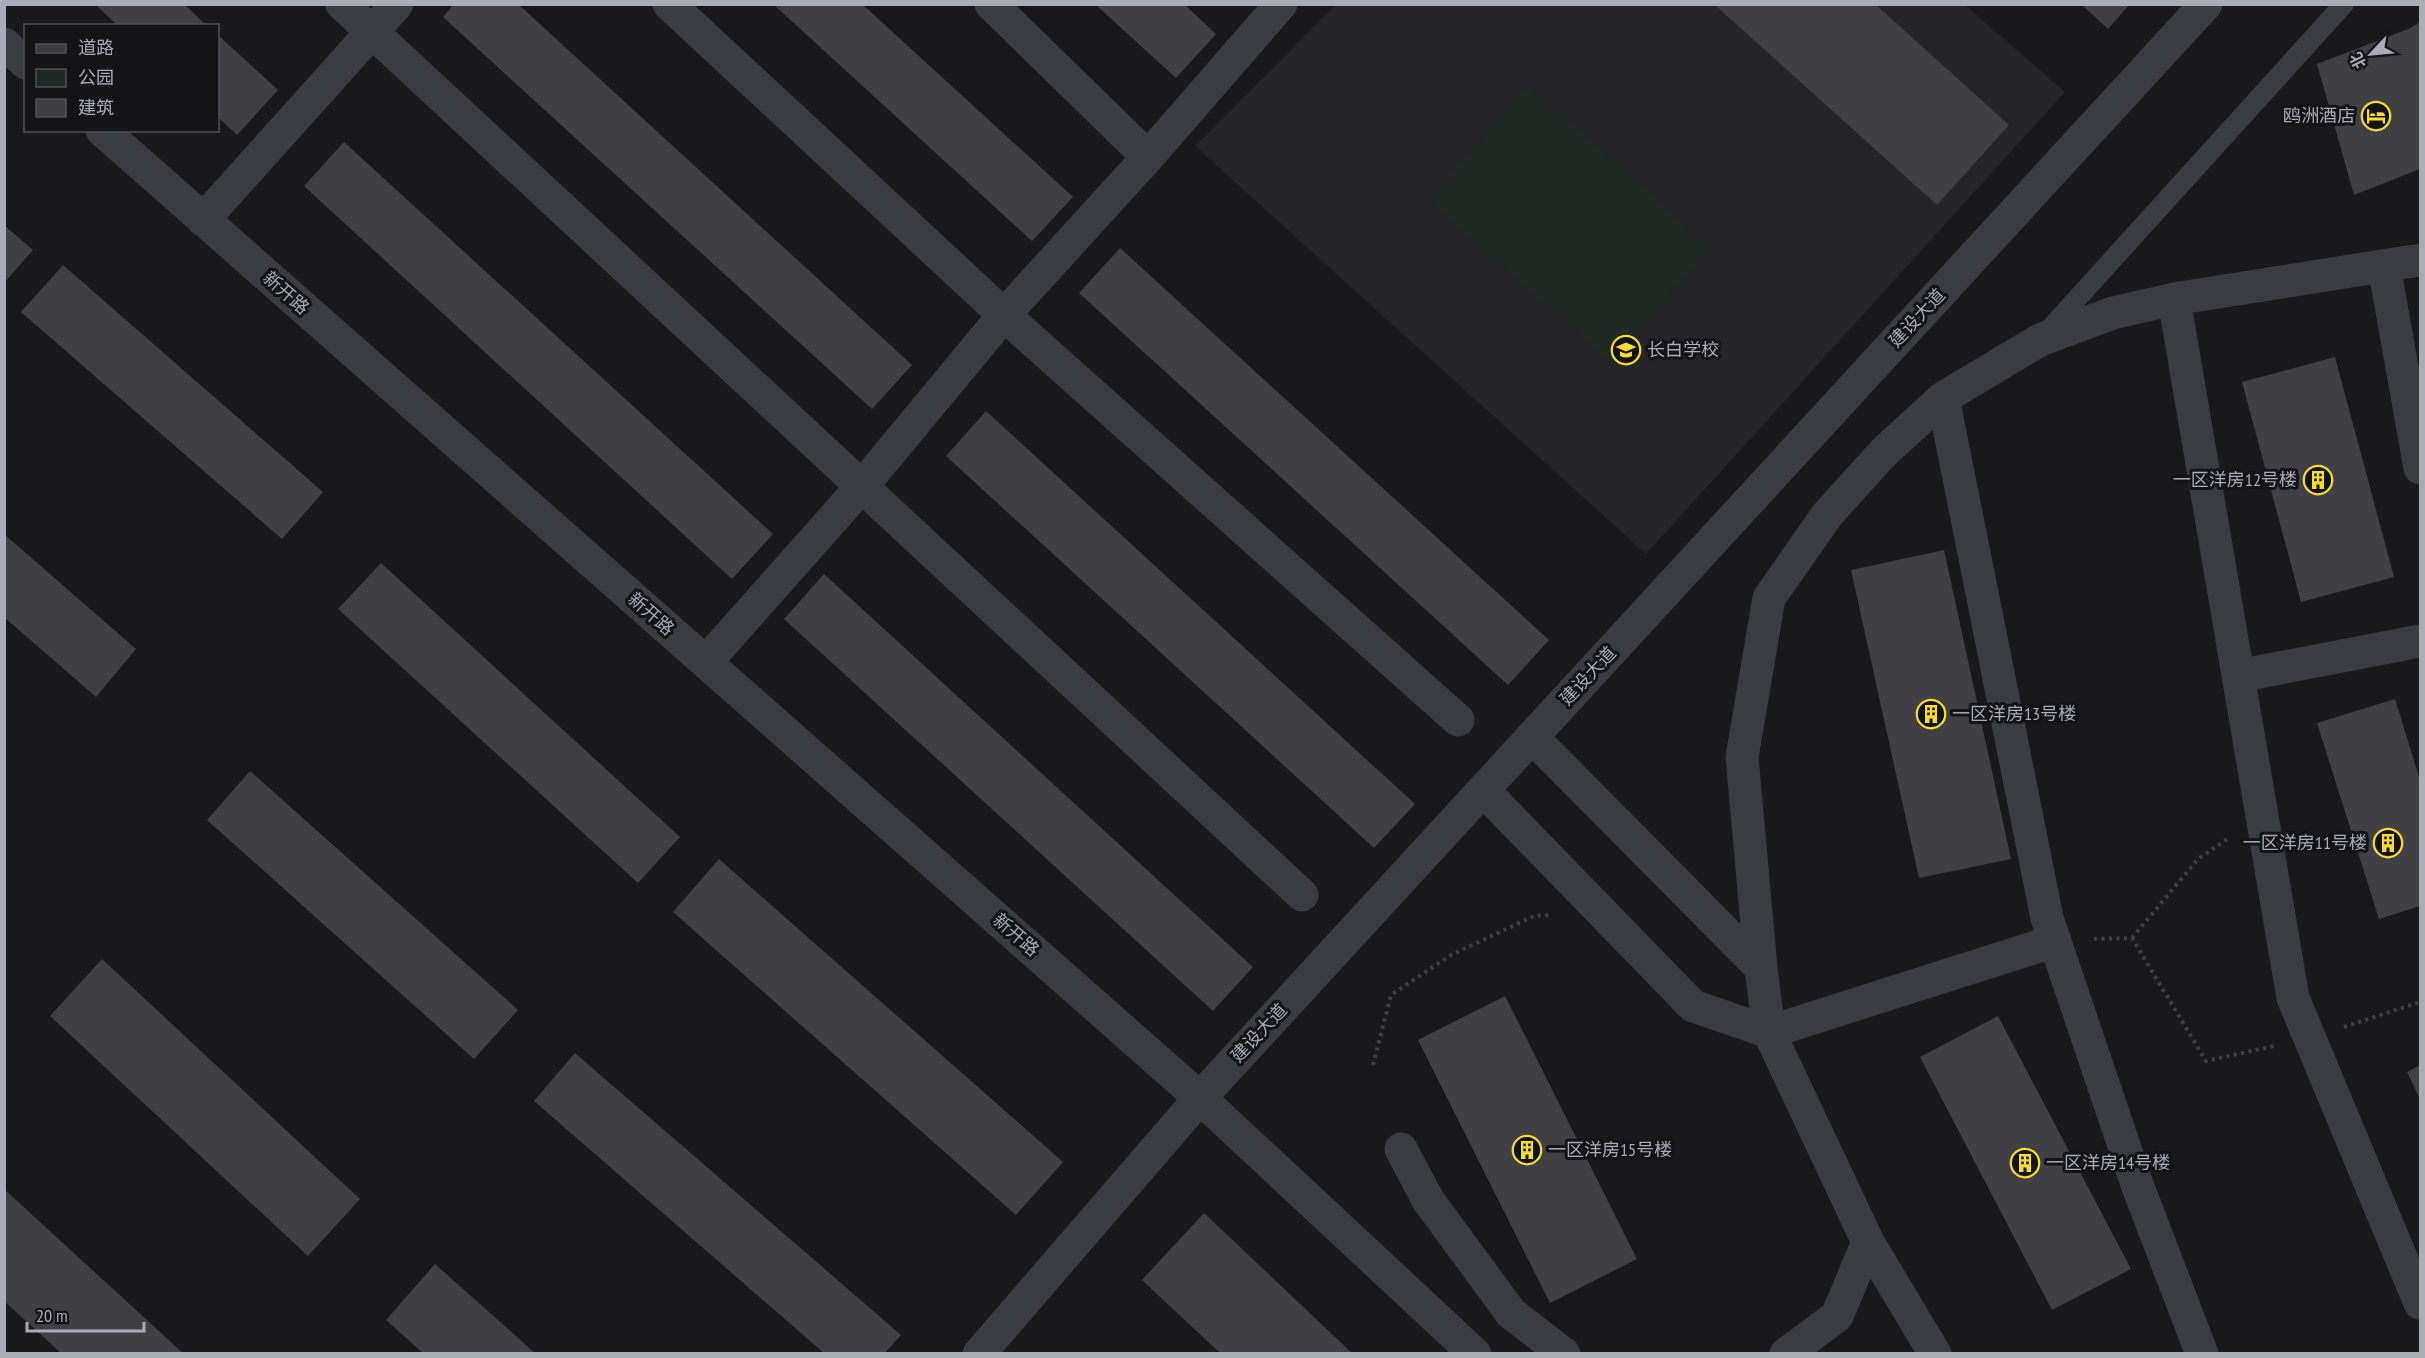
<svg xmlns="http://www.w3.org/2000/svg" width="2425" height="1358" font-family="'PT Sans Narrow','Noto Sans SC',sans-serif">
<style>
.built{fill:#252428}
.green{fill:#202923}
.building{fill:#404044}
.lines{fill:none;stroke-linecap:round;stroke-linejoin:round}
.path{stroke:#3f4047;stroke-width:4;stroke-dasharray:3 4.5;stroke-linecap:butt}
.service{stroke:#3b3b42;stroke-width:20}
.minor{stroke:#3b3b42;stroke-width:33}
.tertiary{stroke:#3b3b42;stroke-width:33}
.labels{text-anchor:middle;stroke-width:6;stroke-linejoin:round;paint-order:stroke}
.poi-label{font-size:18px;fill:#aaacba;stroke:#141315;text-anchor:start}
.street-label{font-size:18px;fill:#aaacba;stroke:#141315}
</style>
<rect width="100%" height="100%" fill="#19181a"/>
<path class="built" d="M1335,5H1965L2065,92L1646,554L1195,146Z"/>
<path class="green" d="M1529,86L1711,248L1610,362L1428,200Z"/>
<path class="building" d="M95,4H184L207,26H118Z
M454,4H518L912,365L872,409L443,17Z
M773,4H862L1073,197L1032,241Z
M1095,4H1184L1216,34L1176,78Z
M1714,4H1875L2009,125L1937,205Z
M2081,4H2130L2108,29Z
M2420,22V169L2354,195L2317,64L2411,28Z
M218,35L278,90L237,135L218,117Z
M344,142L773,534L732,579L304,186Z
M4,225L33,250L4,283Z
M1120,248L1549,640L1508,685L1079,293Z
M63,265L323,492L282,539L21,312Z
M2335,357L2394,577L2301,602L2242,382Z
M986,411L1415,804L1374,848L946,456Z
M4,534L136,649L96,697L4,617Z
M1944,550L2011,859L1919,878L1851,570Z
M381,563L680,837L638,883L338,609Z
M824,574L1253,967L1213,1011L784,619Z
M2395,699L2420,780V906L2379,919L2317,723Z
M250,771L518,1010L474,1059L207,820Z
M719,859L1063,1162L1016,1215L673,912Z
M102,959L360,1199L308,1256L50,1016Z
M1505,996L1637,1259L1550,1303L1418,1040Z
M1998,1016L2131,1269L2052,1310L1920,1057Z
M575,1053L901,1335L884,1354H825L534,1101Z
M2420,1065V1099L2407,1072Z
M4,1189L184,1354H62L4,1301Z
M1204,1213L1353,1354H1221L1142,1280Z
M435,1264L536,1354H424L386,1320Z"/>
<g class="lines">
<path class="path" d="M2132,938L2198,859L2229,838
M2094,939L2132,938L2206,1061L2274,1046
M2344,1027L2420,1002
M1373,1065L1391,995L1451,955L1534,916L1552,915"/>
<path class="service" d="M2045,334L2344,4"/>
<path class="minor" d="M342,4L1302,895
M669,4L1004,315L1458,720
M991,4L1148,157
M203,220L397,4
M2384,266L2420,468
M2174,299L2293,998L2420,1303
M1943,398L2047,918L2138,1187L2202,1354
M706,662L863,485L1004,315L1148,157L1281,4
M2238,676L2420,641
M1532,737L1761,968
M1483,790L1693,1006L1769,1032L2055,941
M1200,1098L1475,1354
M1401,1149L1428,1200L1511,1313L1564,1354
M979,1354L1200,1098L2206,4
M1786,1354L1837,1316L1868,1242
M1935,1354L1868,1242L1769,1032L1761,968L1742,757L1769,598L1827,515L1883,453L1943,398L2040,340L2113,313L2174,299L2420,260"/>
<path class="tertiary" d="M4,44L26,63
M102,130L1200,1098"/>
</g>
<defs>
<g id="hotel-ring" transform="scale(1.5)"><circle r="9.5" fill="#141315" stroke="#f6dd34" stroke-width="1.5"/><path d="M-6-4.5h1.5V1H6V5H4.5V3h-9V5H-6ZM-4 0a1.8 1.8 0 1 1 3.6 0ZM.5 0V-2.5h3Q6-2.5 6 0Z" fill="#f6dd34"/></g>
<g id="school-ring" transform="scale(1.5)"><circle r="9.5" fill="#141315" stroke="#f6dd34" stroke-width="1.5"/><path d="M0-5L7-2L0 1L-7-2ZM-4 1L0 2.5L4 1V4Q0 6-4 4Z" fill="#f6dd34"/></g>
<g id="building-ring" transform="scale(1.5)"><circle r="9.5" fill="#141315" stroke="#f6dd34" stroke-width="1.5"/><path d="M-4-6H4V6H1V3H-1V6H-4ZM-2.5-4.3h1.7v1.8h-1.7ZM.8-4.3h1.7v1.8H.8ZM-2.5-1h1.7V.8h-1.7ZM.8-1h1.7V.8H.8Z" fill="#f6dd34"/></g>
</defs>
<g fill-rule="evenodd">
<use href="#hotel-ring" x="2376" y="116"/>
<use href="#school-ring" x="1626" y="350"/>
<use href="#building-ring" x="2318" y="480"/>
<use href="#building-ring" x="1931" y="714"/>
<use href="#building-ring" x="2388" y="843"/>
<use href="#building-ring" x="1527" y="1150"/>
<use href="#building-ring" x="2025" y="1163"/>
</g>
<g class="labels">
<g class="poi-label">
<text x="2355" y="122" text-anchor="end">鸥洲酒店</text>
<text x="1647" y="356">长白学校</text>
<text x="2297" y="486" text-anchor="end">一区洋房12号楼</text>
<text x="1952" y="720">一区洋房13号楼</text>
<text x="2367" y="849" text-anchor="end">一区洋房11号楼</text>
<text x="1548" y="1156">一区洋房15号楼</text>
<text x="2046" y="1169">一区洋房14号楼</text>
</g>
<g class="street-label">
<text transform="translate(286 293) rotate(41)" y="6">新开路</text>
<text transform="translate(1917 318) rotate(-47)" y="6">建设大道</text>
<text transform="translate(651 614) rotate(41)" y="6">新开路</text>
<text transform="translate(1588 676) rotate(-47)" y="6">建设大道</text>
<text transform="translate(1016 935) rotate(41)" y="6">新开路</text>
<text transform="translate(1259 1033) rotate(-47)" y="6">建设大道</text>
</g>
</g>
<rect width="2425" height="1358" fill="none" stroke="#aaacba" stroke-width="12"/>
<rect x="24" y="24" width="195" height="108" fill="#141315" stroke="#505057" stroke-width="1.5"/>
<rect x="36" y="44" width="30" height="9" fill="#3b3b42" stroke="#505057" stroke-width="1.5"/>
<text x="78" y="54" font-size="18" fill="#aaacba">道路</text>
<rect x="36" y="69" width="30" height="18" fill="#202923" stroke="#505057" stroke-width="1.5"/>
<text x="78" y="84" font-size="18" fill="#aaacba">公园</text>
<rect x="36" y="99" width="30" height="18" fill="#404044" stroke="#505057" stroke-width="1.5"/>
<text x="78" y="114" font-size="18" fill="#aaacba">建筑</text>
<g transform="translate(2371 54) rotate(244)" stroke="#141315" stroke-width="4.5" paint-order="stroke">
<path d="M0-4.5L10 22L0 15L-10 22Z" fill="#aaacba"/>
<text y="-9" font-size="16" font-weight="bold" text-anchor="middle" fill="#aaacba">北</text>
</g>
<path d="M27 1322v9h117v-9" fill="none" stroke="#aaacba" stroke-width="3"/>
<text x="36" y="1322" font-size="18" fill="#aaacba" stroke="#141315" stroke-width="4.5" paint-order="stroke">20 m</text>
</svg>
